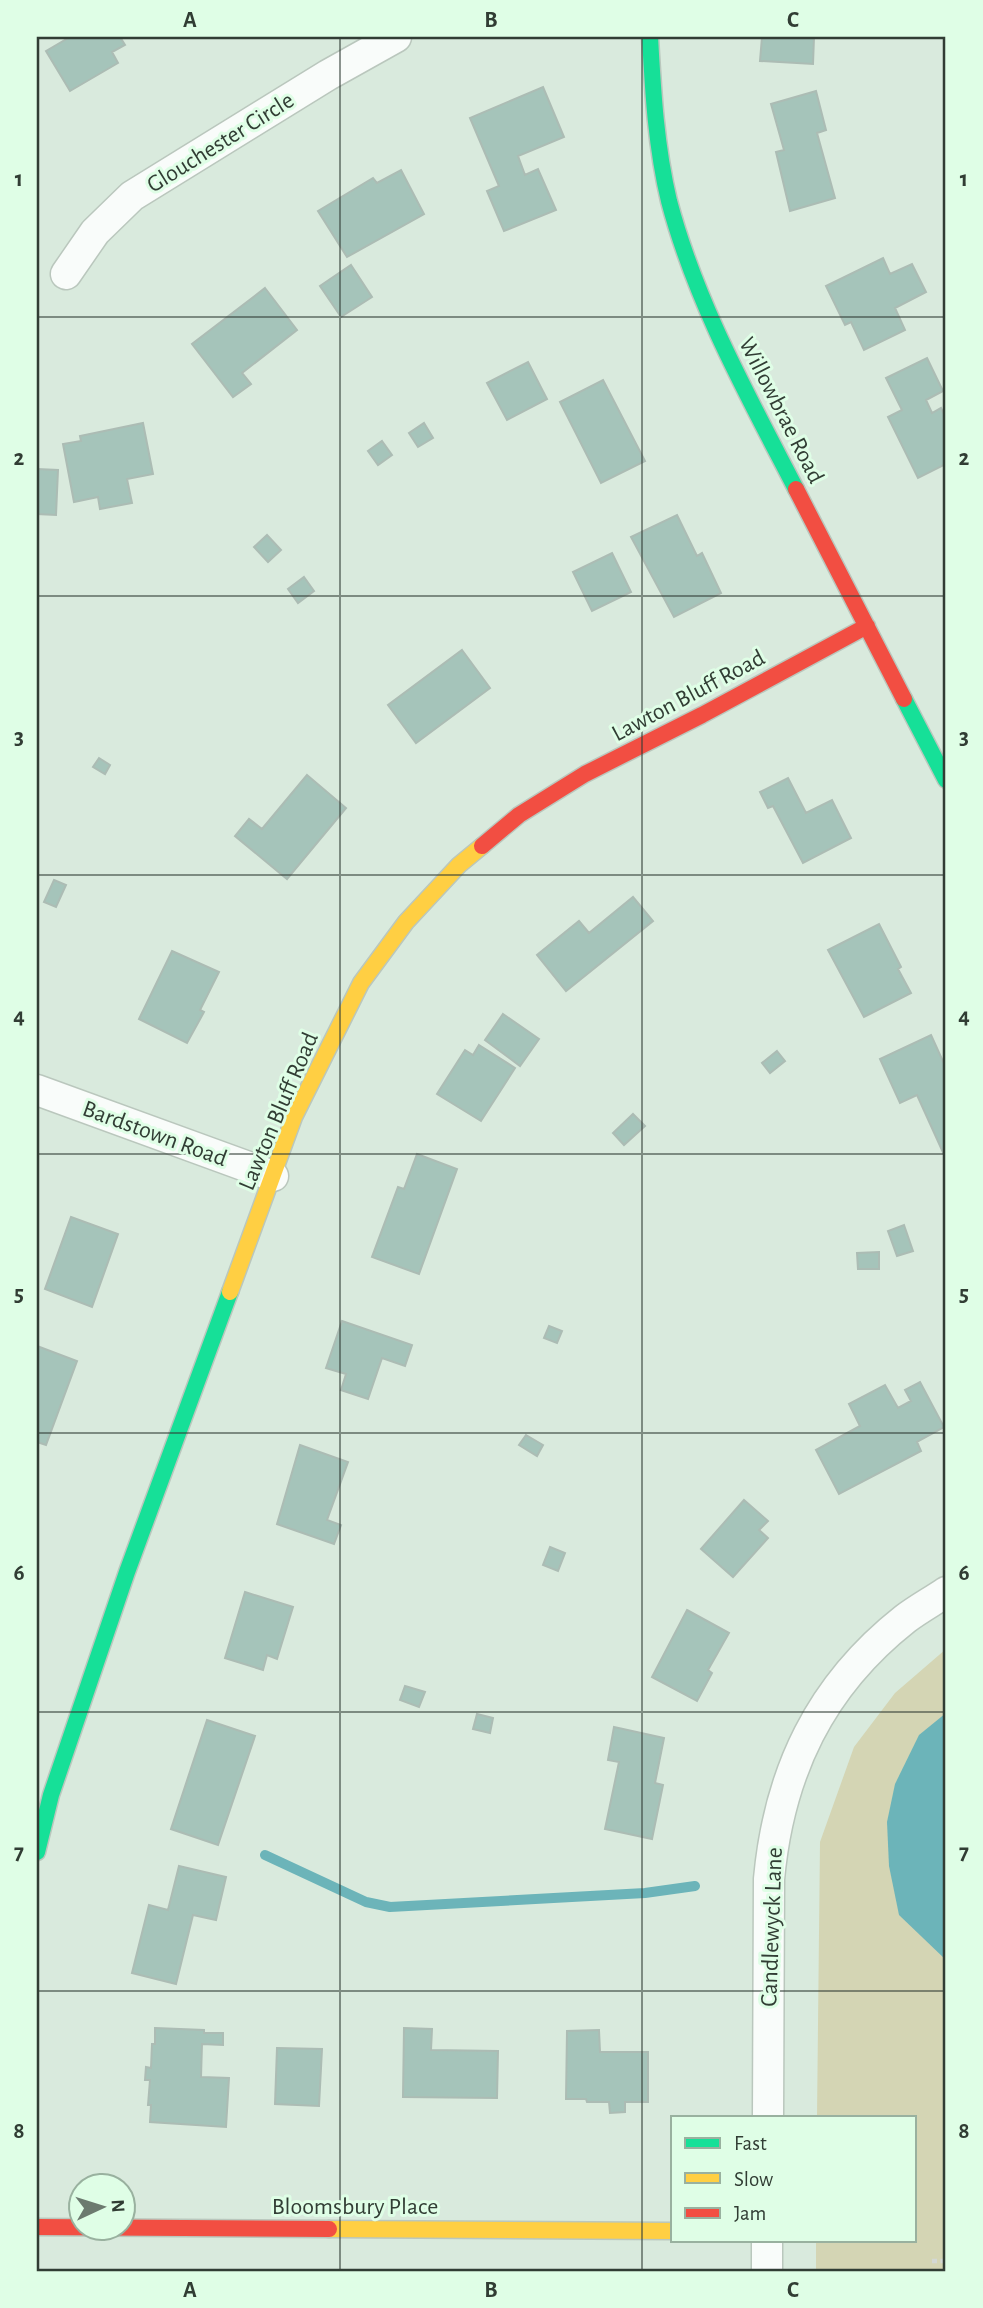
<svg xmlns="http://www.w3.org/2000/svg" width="983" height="2308" font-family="'Alegreya Sans',sans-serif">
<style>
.green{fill:#d4d5b4}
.water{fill:#6cb4b9}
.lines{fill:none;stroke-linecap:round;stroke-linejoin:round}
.stream{stroke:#6cb4b9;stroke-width:10}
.building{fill:#a5c4ba;stroke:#acbcb4;stroke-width:2}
.street-casing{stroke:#bac7bd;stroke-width:33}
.fast-casing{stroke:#bac7bd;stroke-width:19}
.slow-casing{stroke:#bac7bd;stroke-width:19}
.jam-casing{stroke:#bac7bd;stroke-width:19}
.path{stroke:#d3d8d4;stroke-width:4.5;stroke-dasharray:5 3.5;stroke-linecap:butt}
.street{stroke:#f9fcfa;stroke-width:30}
.fast{stroke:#16e098;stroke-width:16}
.slow{stroke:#ffcf43;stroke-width:16}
.jam{stroke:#f24e42;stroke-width:16}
.grid{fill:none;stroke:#313d34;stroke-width:2;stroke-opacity:0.55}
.labels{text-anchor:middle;stroke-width:6;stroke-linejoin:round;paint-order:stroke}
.street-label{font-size:24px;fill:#313d34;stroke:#dffee6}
.neatline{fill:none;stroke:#313d34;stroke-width:2.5}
.grid-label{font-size:23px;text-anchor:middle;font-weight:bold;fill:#313d34}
</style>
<rect width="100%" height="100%" fill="#d9eadd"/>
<path class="green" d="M946,1649V2271H816V2240H915V2117H817L820,1842L854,1747L895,1693Z"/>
<path class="water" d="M946,1713V1960L899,1915L889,1866L887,1822L895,1784L919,1735Z"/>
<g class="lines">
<path class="stream" d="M265,1855L366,1902L390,1907L645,1893L695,1886"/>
</g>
<path class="building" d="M70,37H120L125,45L112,52L118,63L70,91L46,51Z
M762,37H814L813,64L760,61Z
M543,87L564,137L518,156L525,175L538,169L556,210L504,231L487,191L499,186L470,118Z
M816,91L826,130L817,133L835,198L790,211L776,152L784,150L771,104Z
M401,170L424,214L347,257L318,211L373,178L377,183Z
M883,258L890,274L912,264L926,292L895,308L905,330L864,350L851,322L845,325L826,286Z
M351,265L372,297L341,317L320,286Z
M265,288L297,330L242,373L251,384L233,397L192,344Z
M927,358L943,391L926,400L932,413L941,408L946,419V464L918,478L888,417L902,410L886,378Z
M528,362L547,399L507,420L487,383Z
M603,380L645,461L601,483L560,402Z
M143,423L153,474L127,479L132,503L100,509L98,497L74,502L63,444L81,441L80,436Z
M424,423L433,438L418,447L409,433Z
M382,441L392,455L378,465L368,451Z
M37,469L58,470L56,515L37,514Z
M677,515L697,556L702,553L721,593L674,617L631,537Z
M267,535L281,550L268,562L254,547Z
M612,553L631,592L592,611L573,572Z
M304,577L314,591L298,603L288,589Z
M462,650L490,688L416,743L388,705Z
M99,758L110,765L105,774L93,767Z
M307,775L346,808L287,879L235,836L249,819L262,829Z
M788,778L806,813L832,800L851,838L803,863L773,806L768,808L760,792Z
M54,880L66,885L56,907L44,902Z
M633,897L653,921L566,991L537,955L579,921L589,933Z
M879,924L901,967L898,969L911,993L864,1017L828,950Z
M172,951L219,972L200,1010L204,1012L187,1043L139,1019Z
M503,1014L539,1039L520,1066L485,1040Z
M931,1035L946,1068V1159L917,1095L900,1103L880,1059Z
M479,1045L515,1068L481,1121L437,1094L465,1050L473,1055Z
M777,1051L785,1061L770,1073L762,1063Z
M633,1114L645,1126L624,1145L613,1133Z
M417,1154L457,1169L419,1274L372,1257L398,1187L404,1189Z
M71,1217L118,1234L92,1307L45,1289Z
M904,1225L913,1251L897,1256L888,1231Z
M879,1252V1269H858L857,1253Z
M342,1321L412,1345L405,1366L382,1358L368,1399L341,1390L346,1374L326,1368Z
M549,1326L562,1331L557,1343L544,1338Z
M37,1346L77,1361L46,1445L37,1442Z
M920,1382L944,1427L917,1442L921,1451L839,1494L816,1450L860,1426L849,1404L885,1385L898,1408L911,1401L905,1390Z
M526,1435L543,1445L537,1456L519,1445Z
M300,1445L348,1462L327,1520L341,1525L334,1544L277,1524Z
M744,1500L768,1521L759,1530L768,1538L733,1577L701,1549Z
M550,1547L565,1553L558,1571L543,1565Z
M245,1592L293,1607L277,1659L267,1655L263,1670L225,1658Z
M687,1610L729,1633L708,1670L712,1673L697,1701L652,1677Z
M405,1686L425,1692L419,1707L400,1700Z
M477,1714L493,1718L490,1733L473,1729Z
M207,1720L255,1736L218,1845L171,1829Z
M614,1727L664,1738L655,1783L663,1785L652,1839L605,1829L619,1762L608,1760Z
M179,1866L226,1877L216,1920L193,1915L176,1984L132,1973L149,1905L168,1910Z
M155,2028L204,2030V2033H223V2045L202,2044L201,2077L229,2078L226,2127L150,2122L151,2105H148L150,2080H145L146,2067L151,2068L152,2044H155Z
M404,2028L432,2029L431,2050L498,2051L497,2098L403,2097Z
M599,2030L600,2052H648V2102H625V2112L610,2113L609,2102H587L586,2099H566L567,2031Z
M277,2048L322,2049L319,2106L275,2104Z"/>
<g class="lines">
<g class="street-casing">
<path id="street" d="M66,274L95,232L132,196L328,75L396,37
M37,1090L273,1176
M768,2117L769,1879C779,1772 820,1686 905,1619C918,1609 933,1601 946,1592
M767,2271V2240"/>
</g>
<g class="fast-casing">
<path id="fast" d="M650,37C653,92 656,147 669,201C696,303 748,396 796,489
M904,699L946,780
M37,1852L51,1795L127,1572L230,1292"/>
</g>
<g class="slow-casing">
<path id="slow" d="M230,1292L294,1117L361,983L406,922L459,865L482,846
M329,2229L673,2231"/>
</g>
<g class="jam-casing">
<path id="jam" d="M796,489L904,699
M482,846L519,815L585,774L702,715L867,626
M37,2227L329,2229"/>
</g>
<path class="path" d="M932,2261H946"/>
<use href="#street" class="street"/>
<use href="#fast" class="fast"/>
<use href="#slow" class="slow"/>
<use href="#jam" class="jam"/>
</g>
<path class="grid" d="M340,37V2271M642,37V2271M37,317H946M37,596H946M37,875H946M37,1154H946M37,1433H946M37,1712H946M37,1991H946"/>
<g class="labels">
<g class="street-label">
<text transform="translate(220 142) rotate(-32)" y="8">Glouchester Circle</text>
<text transform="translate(782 410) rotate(63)" y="8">Willowbrae Road</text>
<text transform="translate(688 695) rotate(-28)" y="8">Lawton Bluff Road</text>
<text transform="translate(278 1111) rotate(-67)" y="8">Lawton Bluff Road</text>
<text transform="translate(155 1133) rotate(20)" y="8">Bardstown Road</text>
<text transform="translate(771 1927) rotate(-88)" y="8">Candlewyck Lane</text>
<text x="355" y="2214">Bloomsbury Place</text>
</g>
</g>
<rect width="983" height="2308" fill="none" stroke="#dffee6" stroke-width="77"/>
<rect x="671" y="2116" width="245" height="126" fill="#dffee6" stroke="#99b19f" stroke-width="2"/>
<rect x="685" y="2138" width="35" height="10" fill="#16e098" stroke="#99b19f" stroke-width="2"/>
<text x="734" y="2150" font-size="21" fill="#313d34">Fast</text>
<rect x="685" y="2173" width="35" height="10" fill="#ffcf43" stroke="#99b19f" stroke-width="2"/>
<text x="734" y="2186" font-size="21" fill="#313d34">Slow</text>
<rect x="685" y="2208" width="35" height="10" fill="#f24e42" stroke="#99b19f" stroke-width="2"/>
<text x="734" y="2220" font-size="21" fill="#313d34">Jam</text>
<g transform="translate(102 2207) rotate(86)"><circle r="33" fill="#dffee6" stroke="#99b19f" stroke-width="2"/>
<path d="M0-5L12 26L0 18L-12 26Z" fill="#6c7a6f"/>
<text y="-10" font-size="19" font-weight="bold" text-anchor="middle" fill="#313d34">N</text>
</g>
<rect x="38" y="38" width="906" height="2232" class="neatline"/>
<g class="grid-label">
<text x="190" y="27">A</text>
<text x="491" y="27">B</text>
<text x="793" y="27">C</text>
<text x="19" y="186">1</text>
<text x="964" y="186">1</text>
<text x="19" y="465">2</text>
<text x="964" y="465">2</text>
<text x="19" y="744">3</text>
<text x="964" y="744">3</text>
<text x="19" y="1023">4</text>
<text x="964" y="1023">4</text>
<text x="19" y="1301">5</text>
<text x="964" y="1301">5</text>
<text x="19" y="1580">6</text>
<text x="964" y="1580">6</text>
<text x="19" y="1859">7</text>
<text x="964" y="1859">7</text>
<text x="19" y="2138">8</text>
<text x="964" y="2138">8</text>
<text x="190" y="2297">A</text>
<text x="491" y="2297">B</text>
<text x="793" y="2297">C</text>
</g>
</svg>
